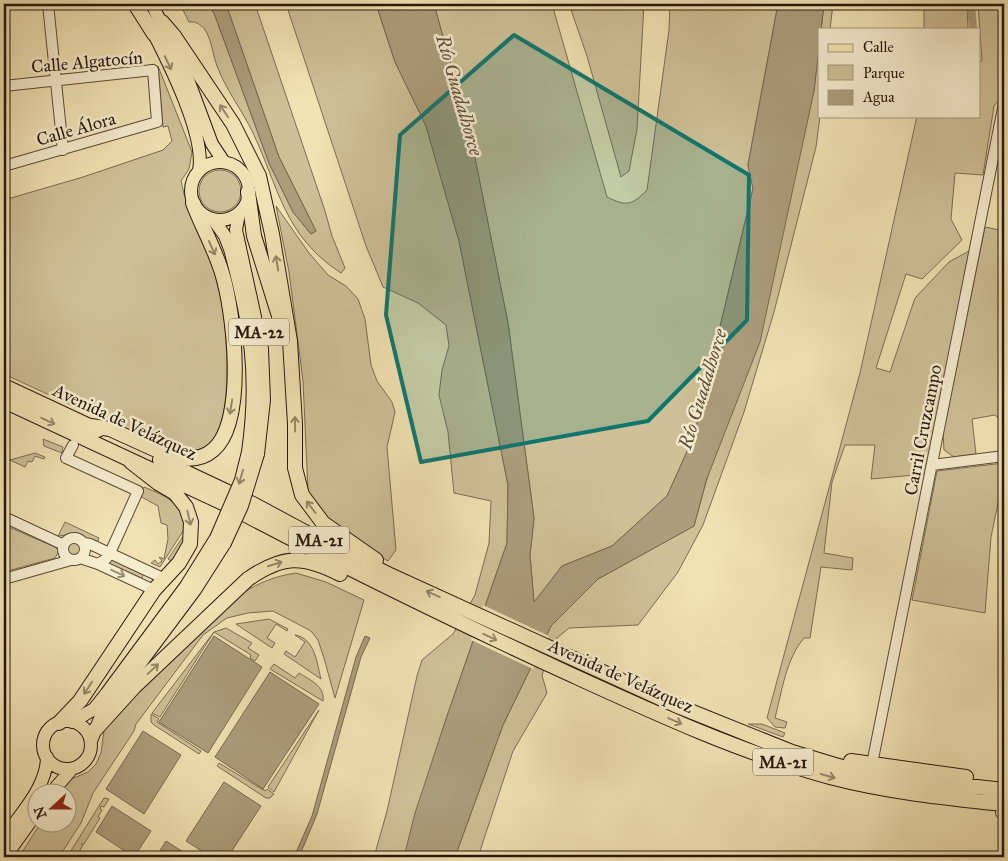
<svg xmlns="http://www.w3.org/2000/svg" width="1008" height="861" font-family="'IM FELL Great Primer',serif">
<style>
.green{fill:#cfc097;stroke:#7b6c52}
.water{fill:#ac9d7b;stroke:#77684f}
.pier{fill:#f1e2b3}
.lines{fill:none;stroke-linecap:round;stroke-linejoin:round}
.canal{stroke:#ac9d7b;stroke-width:8}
.minor-casing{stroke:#5a4a37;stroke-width:12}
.major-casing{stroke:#27180e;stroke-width:14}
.highway-casing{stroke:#27180e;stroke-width:16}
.minor{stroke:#f6ecce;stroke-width:10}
.major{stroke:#f1e2b3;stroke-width:12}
.highway{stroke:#f1e2b3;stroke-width:14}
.major-bridge-casing{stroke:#27180e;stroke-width:14;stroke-linecap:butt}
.major-bridge{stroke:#f1e2b3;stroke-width:12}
.oneway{stroke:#968769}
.oneway2{stroke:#998d78}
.marked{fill:#0f766e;fill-opacity:0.2;stroke:#0f766e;stroke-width:4;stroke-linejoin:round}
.labels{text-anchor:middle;stroke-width:5;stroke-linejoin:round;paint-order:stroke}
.shield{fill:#f6ecce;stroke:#655848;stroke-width:1}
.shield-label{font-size:16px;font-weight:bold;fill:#27180e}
.street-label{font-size:18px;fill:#27180e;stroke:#f6ecce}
.water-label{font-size:19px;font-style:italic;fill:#5c4d3a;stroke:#f6ecce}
</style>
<rect width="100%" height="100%" fill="#f1e2b3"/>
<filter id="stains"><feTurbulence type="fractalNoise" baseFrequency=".004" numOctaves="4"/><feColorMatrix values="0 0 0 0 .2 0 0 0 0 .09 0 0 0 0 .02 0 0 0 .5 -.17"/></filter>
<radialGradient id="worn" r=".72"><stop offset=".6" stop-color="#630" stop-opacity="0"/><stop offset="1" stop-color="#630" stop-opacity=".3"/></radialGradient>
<path class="green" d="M180,4H208L214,13L269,163L293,212L311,234L316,231L279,157L226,4H255L325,211L332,236L345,268L341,273C284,236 279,188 253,133C242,110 226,90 217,66C213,56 212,43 207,33C203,26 197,21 189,22Z
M286,4H376L395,62L426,126L459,241L508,485L507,543L445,722L405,857H374L387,811L417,676L422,660L453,634L475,595L489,543L491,501L454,493L448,432L439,395L442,370L449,346L446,325L418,303L383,287L366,246Z
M434,4H552L607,197C627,207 632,205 647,190L669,30L670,4H778L748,165L753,188L694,436L667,496L612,546L562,566L534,603L530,555L534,518L508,323L472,143Z
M569,4H644L637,129L629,171L621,177L587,56Z
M824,4H833L830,29H821Z
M924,4H967L968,29H924Z
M978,4H1004V95L994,106L983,175L955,173L951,219L962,240L922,279L906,274L876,368L890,372L915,298L949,262L969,251L926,474L871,479L875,445H845L832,482L824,553L853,558L852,570L821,567L810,638H804C786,659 782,691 775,718L787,722L785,728L775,727L767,718L860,373L917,116H979V61H982Z
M819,43L820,116L816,147L774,312L744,412L703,525L678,572L638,625L569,628L557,638L542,675L547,693L513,751L478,857H455L503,725L551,626L598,579L694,526L814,91Z
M158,66L192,152L189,169L181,181C187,214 206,242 216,273C226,305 237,421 210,444C198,453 184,451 170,451L4,374V200L83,177L163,150L172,141L168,126L163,127Z
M199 191a21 21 0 1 1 42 0a21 21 0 1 1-42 0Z
M276,206L309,253L328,275L346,286L358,299L365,319L371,365L377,381L392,402L395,412L387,447L396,550L388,561L359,544L331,522L317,508L308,490L303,381L289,272Z
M985,227L1004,231V423L995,415L972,419L976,454L954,457L944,450L943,433Z
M43,439L63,447L62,453L44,446Z
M35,453L45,457L44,459L35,456L32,462L28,461L25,467L10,460Z
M1004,463V475L991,537L985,613L912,600L937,471Z
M144,487C168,497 180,501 185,528L160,567L151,563L155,560L158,564L162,561L159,557L164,559L168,539L167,525L161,523L158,506L140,496Z
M65,522L99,538L97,543L77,534L58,536Z
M4,525L55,547L59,551L55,558L4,572Z
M186,532L184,543L173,562L168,559Z
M68 549a6 6 0 1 1 12 0a6 6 0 1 1-12 0Z
M111,558L144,574L141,579L106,563Z
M296,573L326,582L364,600L335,698L324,658L318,640L311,631L273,611L248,613L227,618L203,635L136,724L134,731L93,793L81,823L59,857H19L40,824H68V794L60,793L69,780L88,772L96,764L101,753L104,731L121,708L243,593C260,582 276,576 296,573Z
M269,619L288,629L287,631L276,624L267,638L275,643L272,648L236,624Z
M226,628L252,643L248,648L259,655L255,661L250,658L251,655L214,632L160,717L152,713L214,632Z
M295,635C315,638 317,664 321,679L284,654L286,651L295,657L305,642Z
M274,664L295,678L299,673C310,680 325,686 323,701L270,669Z
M319,710L274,792L268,787Z
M151,714L159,719L157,722L201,751L199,754L154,725L151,722Z
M748,724H762L785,733L783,737Z
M219,763L265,791L267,789L274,794L270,798H266L217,766Z
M104,798L109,799L104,807L101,806L100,809L102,810L98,817L100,818L84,844H81L83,845L76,857H67Z"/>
<path class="water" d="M208,4H226L279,157L316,231L311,234L293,212L269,163L214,13Z
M376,4H434L472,143L508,323L534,518L530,555L534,602L562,566L612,546L667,496L694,436L753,189L748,165L778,4H824L814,91L760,342L706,481L694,526L598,579L551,626L503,725L455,857H404L415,813L445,722L507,543L508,485L459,241L426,126L395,62Z
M214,636L262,667L208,753L159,722Z
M365,636L370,638L361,657L317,814L299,857H294L312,816L356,657Z
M270,672L319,704L263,789L215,757Z
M143,731L181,755L144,814L106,789Z
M224,782L261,806L228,857H211L186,841Z
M112,806L151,831L134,857L96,832Z
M166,841L191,857H156Z"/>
<path class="pier" d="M483,605L549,636L533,669L471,640Z"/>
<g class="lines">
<path class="canal" d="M971,4L973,29"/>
<g class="minor-casing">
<path id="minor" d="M48,4L63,150
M4,86L153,70L157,122L4,166
M73,445L66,458L138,491L110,553L106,559L98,564
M932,465L1004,456
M4,517L64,545
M63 549a11 11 0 1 1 22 0a11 11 0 1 1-22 0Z
M84,543L90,544L165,579
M80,558L98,564L154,590
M4,579L71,560
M872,764L1004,103
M1001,813L1004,814"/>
</g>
<g class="major-casing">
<path id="major" d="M152,4L189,82L212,144L224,162
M150,26C167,59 206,135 199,170
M191 191a29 29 0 1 1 58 0a29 29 0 1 1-58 0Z
M239,213L236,230L262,349L264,400L258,454
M213,219L225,236L230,249C250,323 259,375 248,452
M43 745a24 24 0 1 1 48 0a24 24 0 1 1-48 0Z
M72,722L94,709L106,694L186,586L216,538
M91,741L101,716L195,590L225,543
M50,794L72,769
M4,838C20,814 47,787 47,757
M5,857L38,811"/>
</g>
<g class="highway-casing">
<path id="highway" d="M135,4L154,34
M162,22L174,36L233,124L259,176L272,234L290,341L295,424V468L302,495L323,523L376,560
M248,192L254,236L279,316
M4,386L98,430
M4,401L225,504
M91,426L110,429L174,458C187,460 202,460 213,450C247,422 234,311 222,273C215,249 202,227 193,203
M160,460L230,493
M251,503L331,546L388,574L675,705L792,752L835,765L878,776L1004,790
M246,515C354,572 463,625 574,676C657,714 742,753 830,777C887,792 946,798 1004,804
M59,723L80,701L154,590L179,563L190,544L191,522L186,507L175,493L158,483L131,462
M95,730L134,687L248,579C283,555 302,555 340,574
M851,761L966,777"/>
</g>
<use href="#minor" class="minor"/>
<use href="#major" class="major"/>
<use href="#highway" class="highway"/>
<g class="major-bridge-casing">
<path id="major-bridge" d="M216,538L241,480L248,452
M225,543L242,506L258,454"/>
</g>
<use href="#major-bridge" class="major-bridge"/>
</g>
<defs><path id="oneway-shaft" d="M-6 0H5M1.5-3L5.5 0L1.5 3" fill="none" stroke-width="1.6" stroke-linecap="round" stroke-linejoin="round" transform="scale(1.25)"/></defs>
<g class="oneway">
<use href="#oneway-shaft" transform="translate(168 63) rotate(65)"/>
<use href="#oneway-shaft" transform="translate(224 111) rotate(-124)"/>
<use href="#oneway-shaft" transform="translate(212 248) rotate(66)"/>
<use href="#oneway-shaft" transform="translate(277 263) rotate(-99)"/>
<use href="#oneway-shaft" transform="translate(231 407) rotate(99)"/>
<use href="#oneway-shaft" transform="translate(48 421) rotate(25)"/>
<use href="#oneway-shaft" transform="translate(295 424) rotate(-91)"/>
<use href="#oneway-shaft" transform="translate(241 477) rotate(106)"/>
<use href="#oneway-shaft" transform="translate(311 507) rotate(-127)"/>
<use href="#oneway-shaft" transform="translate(189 518) rotate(77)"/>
<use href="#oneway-shaft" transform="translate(275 564) rotate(-17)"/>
<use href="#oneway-shaft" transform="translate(433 594) rotate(-155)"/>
<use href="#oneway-shaft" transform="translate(490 637) rotate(25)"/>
<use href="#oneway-shaft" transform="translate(153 669) rotate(-43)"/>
<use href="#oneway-shaft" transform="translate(88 688) rotate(123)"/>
<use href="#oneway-shaft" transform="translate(675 721) rotate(23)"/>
<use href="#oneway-shaft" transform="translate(828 776) rotate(16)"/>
</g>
<use class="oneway2" href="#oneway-shaft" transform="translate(118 573) rotate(25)"/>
<path class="marked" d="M514,35L749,175L747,320L648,421L421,462L386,315L400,135Z"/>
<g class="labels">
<g class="shield">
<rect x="229" y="318.5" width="60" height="27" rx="4"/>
<rect x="289" y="526.5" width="60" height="27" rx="4"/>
<rect x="753" y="748.5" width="60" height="27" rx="4"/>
</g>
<g class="shield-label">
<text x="259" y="338">MA-22</text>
<text x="319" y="546">MA-21</text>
<text x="783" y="768">MA-21</text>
</g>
<g class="street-label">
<text transform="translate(87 62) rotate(-5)" y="6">Calle Algatocín</text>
<text transform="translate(76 129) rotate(-16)" y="6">Calle Álora</text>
<text transform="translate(125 422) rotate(25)" y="6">Avenida de Velázquez</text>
<text transform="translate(923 430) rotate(-79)" y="6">Carril Cruzcampo</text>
<text transform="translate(621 676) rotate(24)" y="6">Avenida de Velázquez</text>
</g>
<g class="water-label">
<text transform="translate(460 95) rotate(74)" y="7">Río Guadalhorce</text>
<text transform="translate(702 389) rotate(-73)" y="7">Río Guadalhorce</text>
</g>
</g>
<rect width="1008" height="861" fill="none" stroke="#f1e2b3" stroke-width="20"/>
<rect x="5" y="5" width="998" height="851" fill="none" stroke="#27180e" stroke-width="2.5"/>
<rect x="10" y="10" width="988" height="841" fill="none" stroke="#27180e"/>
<rect x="818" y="28" width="162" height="90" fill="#f6ecce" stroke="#a39781"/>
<rect x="828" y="44" width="25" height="8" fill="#f1e2b3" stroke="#a39781"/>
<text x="863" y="52" font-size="15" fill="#27180e">Calle</text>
<rect x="828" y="65" width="25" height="15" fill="#cfc097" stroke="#a39781"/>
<text x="863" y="78" font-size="15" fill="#27180e">Parque</text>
<rect x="828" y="90" width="25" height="15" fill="#ac9d7b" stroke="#a39781"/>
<text x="863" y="102" font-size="15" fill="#27180e">Agua</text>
<g transform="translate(52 808) rotate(249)"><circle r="24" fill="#f6ecce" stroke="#a39781"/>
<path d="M0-4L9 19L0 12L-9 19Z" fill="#8f2418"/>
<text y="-8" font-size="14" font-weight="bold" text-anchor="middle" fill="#27180e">N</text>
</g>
<rect width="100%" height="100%" filter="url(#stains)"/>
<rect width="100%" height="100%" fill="url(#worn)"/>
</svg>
